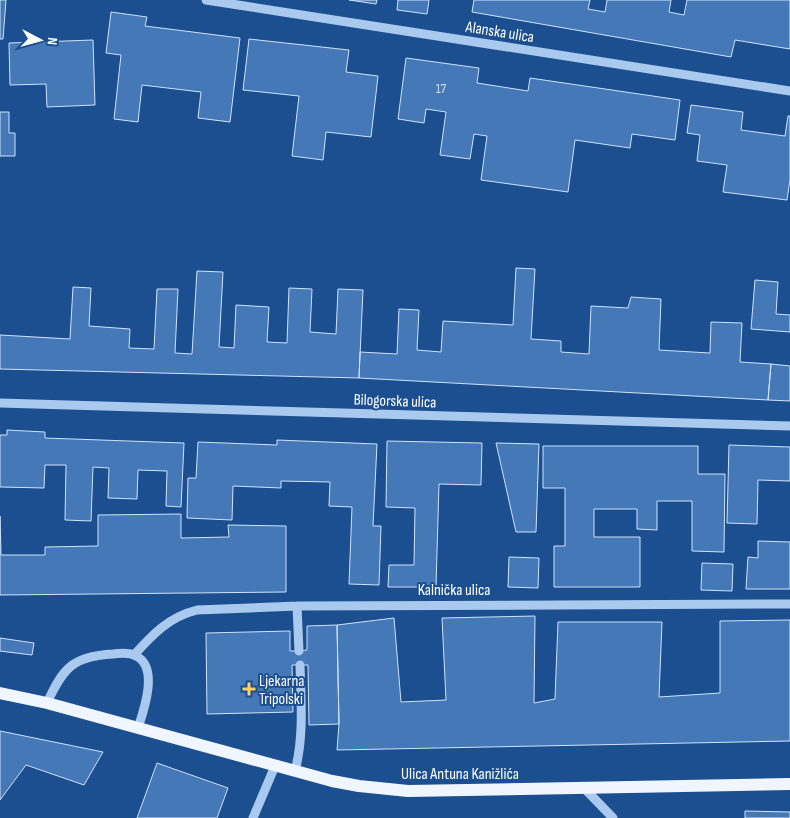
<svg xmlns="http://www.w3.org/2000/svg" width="790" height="818" font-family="'Sofia Sans Condensed',sans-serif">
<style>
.building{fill:#4478b7;stroke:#cfe3fa}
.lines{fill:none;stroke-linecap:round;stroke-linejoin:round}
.minor{stroke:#a9c9ee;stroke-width:9}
.major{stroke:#f0f6ff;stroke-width:12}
.poi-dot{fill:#ffd166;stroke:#1b4f8f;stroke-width:2}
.labels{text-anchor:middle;stroke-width:4;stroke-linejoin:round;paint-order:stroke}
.number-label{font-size:14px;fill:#d0dded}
.street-label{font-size:16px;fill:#fff;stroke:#1b4f8f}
.poi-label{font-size:16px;fill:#fff;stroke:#1b4f8f;text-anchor:start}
</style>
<rect width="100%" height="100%" fill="#1b4f8f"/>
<path class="building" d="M0,0H6L3,39H0Z
M349,0H377L376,4Z
M398,0H429L427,14L397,10Z
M474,0H590L588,9L605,12L607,0H671L669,12L684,15L687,0H790V49L735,40L731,57L472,12Z
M111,12L147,17L145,26L240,38L230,122L198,118L201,92L142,85L138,122L114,119L121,55L106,53Z
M249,39L349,50L346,72L378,76L371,137L326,132L323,160L292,156L299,96L243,90Z
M93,40L95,105L47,107L46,84L10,85L9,43Z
M406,58L479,68L477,83L528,91L530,78L680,100L675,140L632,134L630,148L575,140L568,192L481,180L487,136L474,134L470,159L440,155L446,112L426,109L424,123L398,119Z
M691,105L743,112L741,130L785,136L788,116H790V180L787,200L723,192L727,165L697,161L700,135L687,133Z
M0,112H9V133H15V156H0Z
M516,268L535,269L531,339L561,341V352L589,354L591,306L628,308L631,297L661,299L659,350L710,353L711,322L742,323L740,362L771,364L768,400L359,378L360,352L397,354L399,309L419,310L417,350L441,352L443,321L513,325Z
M197,271L223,272L219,347L234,348L236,305L269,307L267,342L287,343L289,288L312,289L310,332L336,334L338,289L363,290L359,378L0,369V335L70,339L73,287L91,288L89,326L130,329L129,348L154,349L157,289H178L175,353L192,354Z
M755,280L778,282L776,314L790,315V332L751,329Z
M771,364L790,366V401L768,400Z
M7,430L45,432V438L184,443L181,507L166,506L167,471L138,470L137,499L108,498L109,468L93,467L91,521L65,520L66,465H45L44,488L0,487V435H7Z
M277,440L377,444L373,526H381L379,585L349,584L352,507L329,506L330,482L281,481V488L233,486L232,520L187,518L188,478H196L198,442L277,445Z
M387,441L482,443L481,485L439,484L436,587H388L389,565H414L415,508L386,507Z
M496,443L539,444L536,532H516Z
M729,445L790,447V481L758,480L757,524L727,523Z
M543,446H698V474H725L724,552L692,551V501H657V530L637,529V509H594V537H640V587H554V546H565V488H543Z
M181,514V538L229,537L228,525L286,526V592L0,595V516L1,555H45V547L98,546V515Z
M758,541L790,542V589H746L748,557L758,558Z
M509,557L539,558L538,588L508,587Z
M702,563L733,564L732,591L701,590Z
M535,616L534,703L555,699L558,622H662L659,697L720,693V621L790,620V741L337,750L339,724L337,625L394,618L401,702L446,700L442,618Z
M337,625L339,724L309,725L308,665H292L293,712L207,714L206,633L290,631V651H299L307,650V626Z
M0,638L34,643L32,655L0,651Z
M0,731L103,752L84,785L26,765L0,800Z
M157,763L228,788L217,818H137Z
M745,811L790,812V818H745Z"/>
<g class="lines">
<path class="minor" d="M206,0L790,91
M0,403L790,426
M297,606L299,651
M134,655C153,634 169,617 197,610L297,606L790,604
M47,703C63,668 73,656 113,654C120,653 129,652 136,656C159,667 144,710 138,728
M295,771C304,737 301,701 300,665
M584,788L613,818
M253,818L275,766"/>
<path class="major" d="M0,693L47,703L332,781L359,786L408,791L790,784"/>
</g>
<path class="poi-dot" d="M246.5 681.5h5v5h5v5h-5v5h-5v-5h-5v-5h5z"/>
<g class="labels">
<g class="number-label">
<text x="441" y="93">17</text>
</g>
<g class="street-label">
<text transform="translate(500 31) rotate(9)" y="6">Alanska ulica</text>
<text transform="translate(395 400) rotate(2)" y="6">Bilogorska ulica</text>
<text x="454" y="595">Kalnička ulica</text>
<text x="460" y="779">Ulica Antuna Kanižlića</text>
</g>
<g class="poi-label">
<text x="259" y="686">Ljekarna<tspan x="259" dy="18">Tripolski</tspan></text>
</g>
</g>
<g transform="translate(40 40) rotate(96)" stroke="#1b4f8f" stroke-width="4" paint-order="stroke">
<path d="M0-4L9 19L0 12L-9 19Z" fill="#ffffff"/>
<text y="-8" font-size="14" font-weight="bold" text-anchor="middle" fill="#ffffff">N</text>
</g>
</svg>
